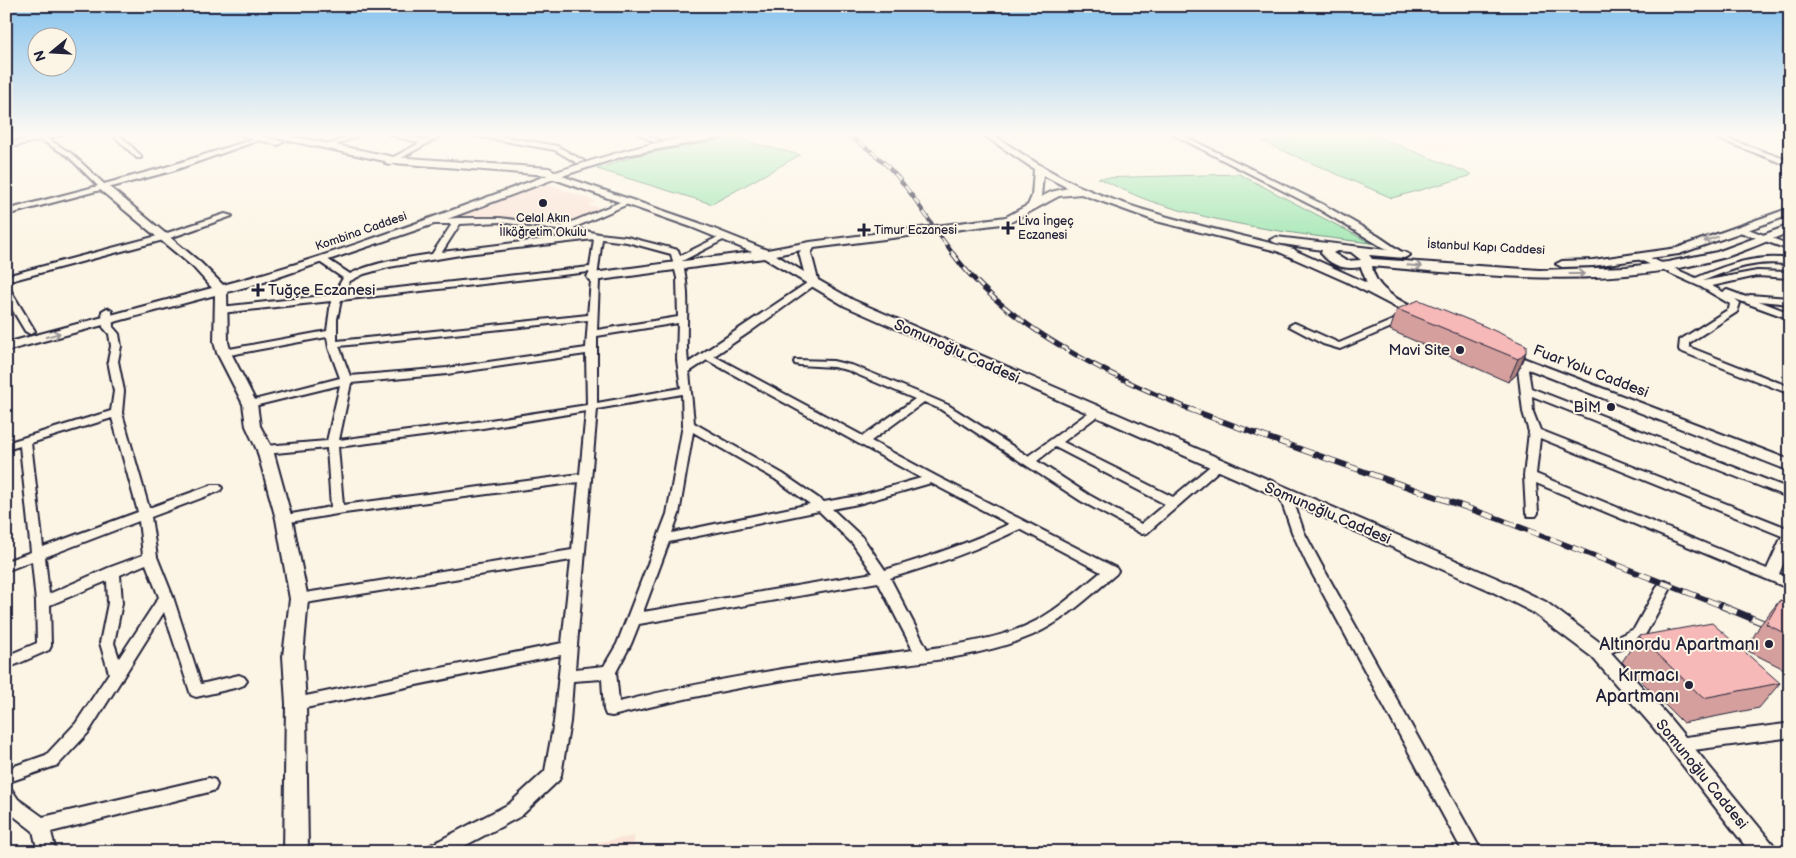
<svg xmlns="http://www.w3.org/2000/svg" width="1796" height="858" font-family="'Balsamiq Sans',sans-serif">
<style>
.built{fill:#fae3d7}
.green{fill:#a1e6b2;stroke:#628476}
.lines{fill:none;stroke-linecap:round;stroke-linejoin:round}
.street-casing{stroke:#22223b;stroke-width:4}
.secondary-casing{stroke:#22223b;stroke-width:4}
.street{fill:#fcf5e5;fill-rule:evenodd}
.secondary{fill:#fcf5e5;fill-rule:evenodd}
.rail-far3-casing{stroke:#22223b;stroke-width:4}
.rail-far2-casing{stroke:#22223b;stroke-width:5}
.rail-far1-casing{stroke:#22223b;stroke-width:6}
.rail-casing{stroke:#22223b;stroke-width:7}
.rail-far3{stroke:#fcf5e5;stroke-width:2.5;stroke-dasharray:8;stroke-linecap:butt}
.rail-far2{stroke:#fcf5e5;stroke-width:3;stroke-dasharray:9;stroke-linecap:butt}
.rail-far1{stroke:#fcf5e5;stroke-width:4.5;stroke-dasharray:12;stroke-linecap:butt}
.rail{stroke:#fcf5e5;stroke-width:5;stroke-dasharray:16;stroke-linecap:butt}
.wall{fill:#d49f9d;stroke:#22223b}
.shaded-wall{fill:#ac8280;stroke:#22223b}
.building{fill:#f6b9b7;stroke:#22223b}
.oneway{stroke:#9a9698}
.poi-dot{fill:#22223b;stroke:#fcf5e5;stroke-width:2}
.labels{text-anchor:middle;stroke-width:4;stroke-linejoin:round;paint-order:stroke}
.far-poi-label{font-size:12px;fill:#22223b;stroke:#fcf5e5;text-anchor:start}
.far-street-label{font-size:12px;fill:#22223b;stroke:#fcf5e5}
.poi-label{font-size:15px;fill:#22223b;stroke:#fcf5e5;text-anchor:end}
.street-label{font-size:15px;fill:#22223b;stroke:#fcf5e5}
.near-poi-label{font-size:18px;fill:#22223b;stroke:#fcf5e5;text-anchor:end}
</style>
<rect width="100%" height="100%" fill="#fcf5e5"/>
<filter id="ink" filterUnits="userSpaceOnUse"><feTurbulence type="fractalNoise" baseFrequency=".02" numOctaves="2"/><feDisplacementMap in="SourceGraphic" scale="10" xChannelSelector="R" yChannelSelector="G"/><feConvolveMatrix kernelMatrix="1 2 1 2 8 2 1 2 1" color-interpolation-filters="sRGB"/></filter>
<g filter="url(#ink)">
<path class="built" d="M1394,134H1481V136L1478,141L1437,151Z
M547,184L595,201L588,205L602,208L566,224L503,218H454Z
M634,836V852H544Z"/>
<path class="green" d="M1306,134H1370L1471,174L1470,176L1392,198L1263,142Z
M733,138L800,155L712,204L597,169L634,156Z
M1239,174L1371,243C1296,234 1222,225 1150,201C1132,195 1115,185 1098,178Z"/>
<g class="lines">
<g class="street-casing">
<path id="street" d="M32,134L43,136L63,134L48,139L72,154L104,184L166,167L260,137L265,138L172,171L6,215V210L98,186L68,156L41,140L6,148V144L36,137Z
M112,134H119L141,156V158H137Z
M353,134H362L329,148L324,147Z
M388,134H399L425,140L436,134H444L389,165L385,163L386,161L420,143Z
M473,134H487L557,146L584,161L577,163L555,150L476,136Z
M639,134H647L659,141L654,142Z
M1172,134H1180L1322,204L1378,236L1406,255L1405,257H1399L1317,208Z
M1705,134H1714L1790,161V166Z
M625,200H628V204L573,228L599,234L627,237L678,250L680,256L722,235H728L729,237L682,261C692,296 684,329 688,363L813,279L816,280V284L751,331L714,356L863,436L915,399L847,370L833,367L799,365L795,364L794,362L795,360L833,361L854,366L927,396L948,405L1028,456L1092,410H1100L1101,412L1100,414L1063,442L1173,497L1215,462L1219,461L1225,465L1147,533L1142,534L1081,501L940,409L924,402L871,441L936,476L1116,568L1118,571L1116,574C1090,596 1064,621 1033,635C975,660 906,663 843,671C765,682 688,697 612,716L606,715L604,710L602,679L573,681L570,722L561,775L559,780L521,816L453,852H426L429,846L509,804L545,771L554,722L561,655L296,710L291,709L288,704L291,699L296,698L562,643L571,560L299,604L294,603L292,599L294,595L299,594L572,550L579,482L337,514L284,523L280,522L278,519L280,516L331,507L327,448L265,454L259,450L265,446L327,441L340,385L250,407L245,404L246,402L340,378L329,348L327,337L224,356L219,353L224,350L327,331L331,301L221,313L216,310L221,307L333,295L343,278L318,261V257H324L350,274C374,262 405,258 432,254L452,224H427V220L458,218H500L562,226ZM500,222L585,234L442,252L460,224ZM594,239L590,267L343,294L350,281L364,274L389,267L466,254ZM602,239L627,242L671,254L677,278L678,317L597,330L599,281L597,277ZM589,272L591,281L588,315L337,341V319L341,300ZM588,320L586,348L447,368L350,376L339,346ZM678,323L677,360L681,388L597,403V336ZM586,354L587,405L477,422L339,440L351,383L447,374ZM707,360L921,478L858,496L824,502L783,474L694,423L689,372ZM682,394L683,425L667,514L617,644L604,666L575,669L597,409ZM586,411L580,474L343,505L338,447L477,429ZM693,432L775,479L810,504L672,533L679,514ZM1055,447L1165,504L1141,524L1089,495L1037,461ZM931,483L1009,524C969,543 928,557 885,570L863,538L832,509L858,504ZM819,511L853,544L873,573L643,612L669,542ZM1020,529L1101,572C1080,589 1060,608 1036,621C1003,638 963,644 927,649L890,578C935,565 977,550 1020,529ZM878,582L913,650C814,663 716,678 619,702L616,672L631,644L639,624Z
M225,214L232,216L167,239L6,282V276L161,235Z
M1737,227H1743L1790,245V250L1737,231Z
M1641,254L1696,278C1726,265 1756,254 1790,259V265C1759,259 1731,269 1703,281L1757,271L1790,272V278L1757,276L1712,286L1723,292L1727,290L1746,297L1750,295L1790,298V304L1759,301L1790,313V319L1735,299L1740,303L1737,312L1689,343V347L1790,387V394L1680,351L1679,349L1680,340L1729,309L1730,304L1701,287L1638,259V255Z
M6,288L11,291L35,331L33,333L30,334L25,331L6,299Z
M107,308L112,311L113,327L119,334L121,346L118,361L124,391L122,413L149,508L212,485H220L222,488L220,491L151,517L157,557L173,597L201,684L239,675L244,677L247,681L244,685L239,687L196,697L191,695L164,612L88,733L58,765L6,783V769L46,755L76,723L109,673L100,643L108,603L107,581L50,605L51,646L49,650L6,669V656L37,643L36,602L32,561L6,571V561L31,552L20,446L6,450V443L111,411L114,391L108,361L111,346L109,334L103,327L102,311ZM112,418L138,512L43,547L31,443ZM139,521L143,555L108,568L49,594L45,557ZM146,564L159,597L119,658L114,643L122,603L120,575Z
M1405,315L1410,318L1408,320L1340,349L1323,344L1289,326L1294,323L1297,324L1339,343Z
M1529,363L1534,366L1528,370L1531,388L1790,489V498L1532,396L1533,412L1540,430L1790,529V548L1779,574L1790,578V589L1536,483L1538,513L1536,516H1528L1526,513L1524,476L1529,432L1523,412L1518,368ZM1540,438L1782,536L1767,569L1536,474Z
M1285,490L1291,494L1304,532L1321,564L1482,852H1463L1307,564L1292,532L1279,494Z
M1665,581L1670,582L1672,586L1644,637L1604,656L1599,658L1594,656L1592,652L1594,648L1634,629L1660,582Z
M1785,724L1790,726V736L1785,738L1678,752L1672,750L1670,745L1672,740L1678,738Z
M209,778L215,780L217,785L215,790L209,792L51,832L56,852H38L33,831L6,810V787L12,790L18,799L43,817Z"/>
</g>
<g class="secondary-casing">
<path id="secondary" d="M242,134H256L283,142L278,145L243,136Z
M266,134H281L394,157L549,168L556,172C608,155 673,134 727,134L723,137L627,155L562,176L699,223L767,250L810,242L1006,217L1028,205L1032,196L1034,169L982,134H992C1019,152 1047,171 1077,185C1146,216 1221,230 1294,249L1296,251L1367,283L1361,267C1345,270 1331,266 1321,253L1322,250L1276,243L1270,240L1276,237L1404,252L1410,255L1404,258L1369,255L1372,259L1539,270L1626,267L1668,262L1717,252L1790,225V232C1769,240 1748,250 1726,257C1612,290 1489,276 1372,266C1375,292 1404,302 1424,313L1426,316L1420,320L1347,282L1277,251L1156,221L1081,194L1059,196L1009,223L814,248L811,253L818,280L853,300L1501,580L1546,602L1606,647L1667,715L1773,844L1777,852H1750L1653,727L1592,657L1532,612L1489,590L845,306L764,258L593,281L589,280L587,277L589,274L593,273L752,252L691,227L554,179L434,224L264,282L227,292L228,342L231,353L257,404L260,426L273,450L292,519L308,599L303,656L306,704L308,852H284L286,704L283,656L290,599L276,519L257,450L246,426L243,404L217,353L214,342L215,295L6,351V343L212,288L193,267L99,189V185H107L201,263L223,285C333,256 441,214 548,175L394,163L267,136ZM1043,175L1068,188L1051,192L1041,197ZM801,250L799,253L804,272L776,255ZM1337,251L1351,252L1361,260L1346,261L1333,253Z
M1790,208V215L1679,254L1593,266L1562,267L1556,264L1562,261L1593,260L1677,248Z
M1505,351L1790,460V471L1500,358L1498,355Z"/>
</g>
<use href="#street" class="street"/>
<use href="#secondary" class="secondary"/>
<g class="rail-far3-casing">
<path id="rail-far3" d="M845,134C901,165 917,207 954,255"/>
</g>
<g class="rail-far2-casing">
<path id="rail-far2" d="M953,254C1008,328 1108,375 1192,410"/>
</g>
<g class="rail-far1-casing">
<path id="rail-far1" d="M1189,409L1243,429L1499,519L1725,607"/>
</g>
<g class="rail-casing">
<path id="rail" d="M1722,606L1790,634"/>
</g>
<use href="#rail-far3" class="rail-far3"/>
<use href="#rail-far2" class="rail-far2"/>
<use href="#rail-far1" class="rail-far1"/>
<use href="#rail" class="rail"/>
</g>
<path class="wall" d="M413,134H430L425,137Z
M1397,309L1526,352L1516,375L1508,382L1390,330Z
M1780,600L1790,604V672L1746,650L1760,625Z
M1639,636L1780,683L1759,708L1683,723L1622,662Z"/>
<path class="shaded-wall" d="M424,134H430L425,137Z
M1526,352L1516,375L1508,382L1518,359Z"/>
<path class="building" d="M1419,300L1484,326L1526,345V352L1518,359L1397,309Z
M1780,600L1790,604V636L1766,624Z
M1712,623L1780,683L1703,698L1639,636Z"/>
<defs><path id="oneway-shaft" d="M-6 0H5M1.5-3L5.5 0L1.5 3" fill="none" stroke-width="1.6" stroke-linecap="round" stroke-linejoin="round" transform="scale(1.25)"/></defs>
<g class="oneway">
<use href="#oneway-shaft" transform="translate(1711 239) rotate(161)"/>
<use href="#oneway-shaft" transform="translate(1415 266) rotate(5)"/>
<use href="#oneway-shaft" transform="translate(1577 274)"/>
<use href="#oneway-shaft" transform="translate(53 335) rotate(-15)"/>
</g>
</g>
<linearGradient id="sky" x2="0" y2="1"><stop stop-color="#87c3ee"/><stop offset="0.53" stop-color="#fefaf3"/><stop offset="1" stop-color="#fefaf3" stop-opacity="0"/></linearGradient>
<rect width="1796" height="254" fill="url(#sky)"/>
<g class="poi-dot">
<circle cx="543" cy="203" r="5"/>
<path d="M1005.5 220.5h5v5h5v5h-5v5h-5v-5h-5v-5h5z"/>
<path d="M861.5 222.5h5v5h5v5h-5v5h-5v-5h-5v-5h5z"/>
<path d="M255.5 282.5h5v5h5v5h-5v5h-5v-5h-5v-5h5z"/>
<circle cx="1460" cy="350" r="5"/>
<circle cx="1611" cy="407" r="5"/>
<circle cx="1769" cy="644" r="5"/>
<circle cx="1689" cy="685" r="5"/>
</g>
<g class="labels">
<g class="far-poi-label">
<text x="543" y="222" text-anchor="middle">Celal Akın<tspan x="543" dy="14">İlköğretim Okulu</tspan></text>
<text x="1018" y="225">Liva İngeç<tspan x="1018" dy="14">Eczanesi</tspan></text>
<text x="874" y="234">Timur Eczanesi</text>
</g>
<g class="far-street-label">
<text transform="translate(361 231) rotate(-19)" y="4">Kombina Caddesi</text>
<text transform="translate(1486 247) rotate(3)" y="4">İstanbul Kapı Caddesi</text>
</g>
<g class="poi-label">
<text x="268" y="295" text-anchor="start">Tuğçe Eczanesi</text>
<text x="1450" y="355">Mavi Site</text>
<text x="1601" y="412">BİM</text>
</g>
<g class="street-label">
<text transform="translate(957 351) rotate(24)" y="5">Somunoğlu Caddesi</text>
<text transform="translate(1591 371) rotate(21)" y="5">Fuar Yolu Caddesi</text>
<text transform="translate(1328 513) rotate(23)" y="5">Somunoğlu Caddesi</text>
<text transform="translate(1702 774) rotate(51)" y="5">Somunoğlu Caddesi</text>
</g>
<g class="near-poi-label">
<text x="1759" y="650">Altınordu Apartmanı</text>
<text x="1679" y="681">Kırmacı<tspan x="1679" dy="21">Apartmanı</tspan></text>
</g>
</g>
<rect width="1796" height="858" fill="none" stroke="#fcf5e5" stroke-width="25"/>
<rect x="12" y="12" width="1771" height="833" fill="none" stroke="#22223b" stroke-width="2" filter="url(#ink)"/>
<g transform="translate(52 52) rotate(252)"><circle r="24" fill="#fcf5e5" stroke="#a5a1a1"/>
<path d="M0-4L9 19L0 12L-9 19Z" fill="#22223b"/>
<text y="-8" font-size="14" font-weight="bold" text-anchor="middle" fill="#22223b">N</text>
</g>
</svg>
